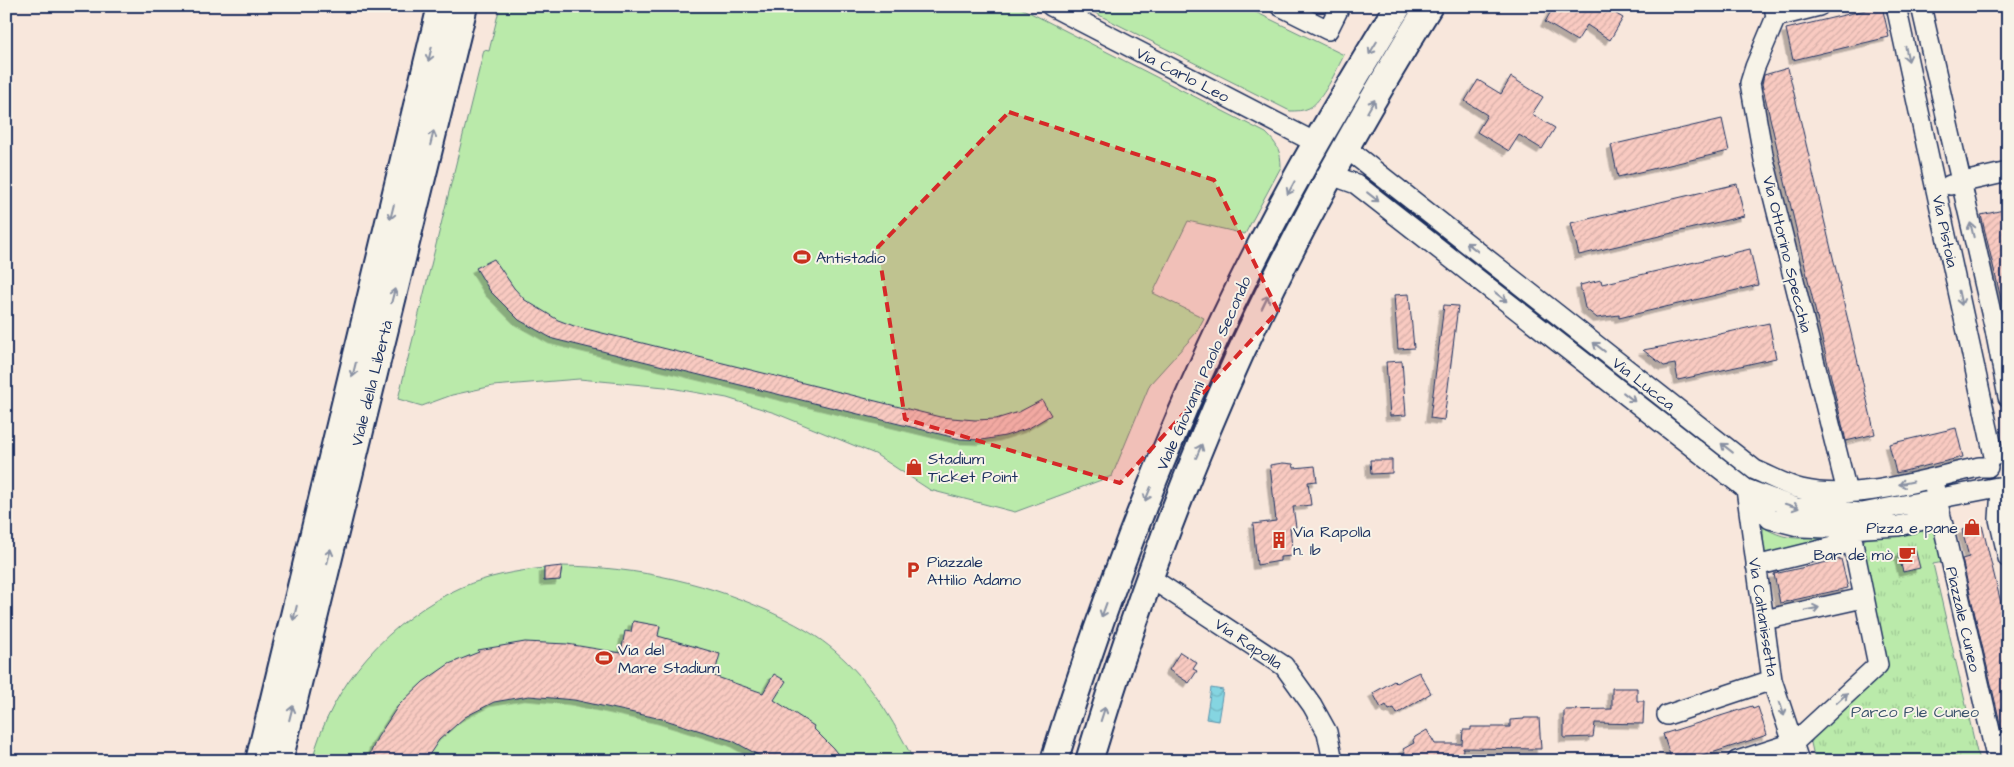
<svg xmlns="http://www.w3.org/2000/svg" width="2014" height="767" font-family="'Architects Daughter',sans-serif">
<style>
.grass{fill:#baeaaa;stroke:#6a8c84}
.park{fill:url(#park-tufts);stroke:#6a8c84}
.water{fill:url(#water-waves);stroke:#5b93ad}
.building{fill:url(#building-hatch);stroke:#1b2f5e;filter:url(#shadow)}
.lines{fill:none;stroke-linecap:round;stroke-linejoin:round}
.minor-casing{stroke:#1b2f5e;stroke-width:22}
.secondary-casing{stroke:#1b2f5e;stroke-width:30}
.minor{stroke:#f7f3e8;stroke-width:19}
.secondary{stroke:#f7f3e8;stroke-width:26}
.oneway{stroke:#8991a3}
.marked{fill:#d62828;fill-opacity:0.2;stroke:#d62828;stroke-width:4;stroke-dasharray:10 6;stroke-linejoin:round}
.labels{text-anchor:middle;stroke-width:4;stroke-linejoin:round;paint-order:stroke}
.street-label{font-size:16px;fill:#1b2f5e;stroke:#f7f3e8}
.poi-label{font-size:16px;fill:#1b2f5e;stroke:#f7f3e8;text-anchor:start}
.park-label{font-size:16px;fill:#3b546d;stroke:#f7f3e8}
</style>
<defs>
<pattern id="park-tufts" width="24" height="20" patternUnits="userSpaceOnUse" patternTransform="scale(1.25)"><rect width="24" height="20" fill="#baeaaa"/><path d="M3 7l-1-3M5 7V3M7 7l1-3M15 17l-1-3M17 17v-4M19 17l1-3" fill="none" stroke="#9fc995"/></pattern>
<pattern id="water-waves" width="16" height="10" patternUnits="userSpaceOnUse" patternTransform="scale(1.25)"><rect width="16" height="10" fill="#85d5e1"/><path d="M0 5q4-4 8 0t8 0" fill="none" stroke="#72b7c3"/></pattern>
<pattern id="building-hatch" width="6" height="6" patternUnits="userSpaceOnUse" patternTransform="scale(1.25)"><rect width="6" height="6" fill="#f9cac1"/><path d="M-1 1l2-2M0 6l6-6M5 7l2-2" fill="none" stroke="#d5aea8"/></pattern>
<filter id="shadow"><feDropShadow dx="-4.5" dy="4.5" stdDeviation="0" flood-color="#0004"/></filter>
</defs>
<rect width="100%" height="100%" fill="#f8e7dc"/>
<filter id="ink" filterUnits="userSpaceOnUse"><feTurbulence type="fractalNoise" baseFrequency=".02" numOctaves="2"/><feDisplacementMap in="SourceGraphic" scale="10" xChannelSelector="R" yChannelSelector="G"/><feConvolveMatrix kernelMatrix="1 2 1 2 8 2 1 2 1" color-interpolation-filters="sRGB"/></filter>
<g filter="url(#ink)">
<path class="grass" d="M500,6H1017L1266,133C1277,144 1281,151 1281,167L1245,234L1188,221L1153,293L1204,318L1196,333L1150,384L1112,476L1015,512L930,490L875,454L775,413L727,398L665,387L579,379L493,386L452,395L422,406L398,399L484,50L489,51Z
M1081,6H1243L1344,55C1337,69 1322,102 1309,108C1303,111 1296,111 1290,111Z
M1763,527C1791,544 1810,538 1841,532L1842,535L1765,556L1763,555Z
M562,566C638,567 712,583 781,617C800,626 819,637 835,651C870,681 893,720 914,761H312C331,684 390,619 462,587C488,576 516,571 544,568V581L560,580Z"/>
<path class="park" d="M1934,527L1944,562L1933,564L1979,761H1815L1811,743L1813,738L1888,668L1861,546L1865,539Z"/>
<path class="water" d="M1211,688L1223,690L1218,721L1206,719Z"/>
<path class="building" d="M1554,6H1603L1623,18L1610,40L1587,25L1577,41L1545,22Z
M1882,6L1889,37L1793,60L1786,29Z
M1788,68L1875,434L1846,441L1762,84L1764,75Z
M1511,77L1543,97L1532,114L1555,128L1542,149L1519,135L1509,151L1477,132L1487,115L1465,101L1478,80L1501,94Z
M1722,119L1729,151L1618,177L1611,145Z
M1737,184L1744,216L1579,255L1571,223Z
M2008,209V306L2003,307L1981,215Z
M1750,249L1758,285L1619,318V315L1597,318L1585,308L1580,285L1601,280L1602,284Z
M494,259L514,288L525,300L558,320L574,326L940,417L975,420L996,419L1019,412L1042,400L1051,415L1029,428L1005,436L982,440L960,439L553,339L519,320L490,291L476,268Z
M1409,294L1414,348L1398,349L1394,295Z
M1444,305L1458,306L1444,420L1430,418Z
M1769,323L1776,358L1678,380L1675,364L1664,366L1643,350L1671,345Z
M1402,361L1406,415L1390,416L1386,362Z
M1956,428L1963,457L1896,473L1889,444Z
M1370,460H1392V473L1371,474Z
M1283,463L1293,464L1294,468L1315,466L1317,481L1308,482L1311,505L1293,507L1296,527L1290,528L1293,556L1280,557V561L1257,565L1253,524L1276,521L1270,465Z
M1982,525L2008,632V739L2004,740L1962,559L1969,557L1962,530Z
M1915,549L1920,568L1903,572L1898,553Z
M1841,559L1848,588L1780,603L1774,574Z
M562,566L560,580L544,581V568Z
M633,621L660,626L658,636L720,654L714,676L763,693L774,674L786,681L774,700L814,726L813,728L833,748L843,761H769L733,741L662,719L574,700L529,696L494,702L465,717L439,740L425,761H367L377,738L398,706L423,682L449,664L479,652L478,650L525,642L567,644L621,653L625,631L631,632Z
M1180,652L1197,663L1193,669L1197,671L1189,683L1169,670Z
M1419,672L1431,693L1397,714L1394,708L1389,710L1386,705L1381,708L1373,693L1394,681L1396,683Z
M1612,688H1637V701H1644L1643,724L1595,723L1593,737L1564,738V710L1612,709Z
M1752,706L1753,709L1758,707L1767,735L1687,761H1672L1663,734Z
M1524,718H1539L1541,749L1463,748L1462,761H1409L1403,749L1414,743L1413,740L1415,737L1427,730L1435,744H1462L1463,730H1471V727H1510V720L1524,719Z"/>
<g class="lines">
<g class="minor-casing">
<path id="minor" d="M1051,6L1316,143
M1280,6L1328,30L1340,6
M1774,6L1776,17L1819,6
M1896,6L1994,456
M1921,6L1995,330L2008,397
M1776,17L1755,67L1750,83L1764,160L1847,492
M1346,148L1755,470C1770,476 1785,485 1801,489C1857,502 1924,479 1979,467H1988
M1331,175L1356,184L1746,489L1796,508L1862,513L1998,487
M1950,185L2008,172
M1934,486L1997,761
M1746,489L1772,680L1799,761
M2001,489L1999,519L2008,558
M1747,490L1770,519L1802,527L1850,529L1898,526L1940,516
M1756,566L1853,542
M1149,577L1284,666L1312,705L1327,732L1333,761
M1764,620L1863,598
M1667,715L1772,680
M1737,761L1787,745
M1774,761L1878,665L1850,529"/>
</g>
<g class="secondary-casing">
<path id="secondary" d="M259,761L441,6
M279,761L464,6
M1054,761C1112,574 1184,389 1276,216C1314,144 1356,75 1398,6
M1089,761C1131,622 1180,486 1240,354C1295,234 1360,118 1429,6"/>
</g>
<use href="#minor" class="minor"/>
<use href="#secondary" class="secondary"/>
</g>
<defs><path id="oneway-shaft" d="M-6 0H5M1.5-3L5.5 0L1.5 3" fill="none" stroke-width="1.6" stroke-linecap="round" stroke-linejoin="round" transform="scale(1.25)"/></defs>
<g class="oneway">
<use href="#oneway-shaft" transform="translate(1373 48) rotate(121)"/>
<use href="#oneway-shaft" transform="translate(430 54) rotate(104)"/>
<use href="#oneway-shaft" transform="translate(1907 54) rotate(78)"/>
<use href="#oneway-shaft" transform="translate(1371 106) rotate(-60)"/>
<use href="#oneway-shaft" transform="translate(432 138) rotate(-76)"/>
<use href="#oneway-shaft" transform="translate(1291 188) rotate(118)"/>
<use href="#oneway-shaft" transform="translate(1373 197) rotate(38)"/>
<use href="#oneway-shaft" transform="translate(392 212) rotate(104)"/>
<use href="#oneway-shaft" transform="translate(1972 230) rotate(-103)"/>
<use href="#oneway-shaft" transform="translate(1472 247) rotate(-142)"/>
<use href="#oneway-shaft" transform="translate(393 296) rotate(-76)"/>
<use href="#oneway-shaft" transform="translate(1501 297) rotate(38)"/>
<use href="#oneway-shaft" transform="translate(1960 298) rotate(78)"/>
<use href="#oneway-shaft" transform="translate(1265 302) rotate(-64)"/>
<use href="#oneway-shaft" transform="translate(1599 347) rotate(-142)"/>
<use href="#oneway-shaft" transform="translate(354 370) rotate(104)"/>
<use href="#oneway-shaft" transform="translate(1629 397) rotate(38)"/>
<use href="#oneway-shaft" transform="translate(1727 448) rotate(-142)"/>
<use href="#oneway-shaft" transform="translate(1199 451) rotate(-67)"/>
<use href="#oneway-shaft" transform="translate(1906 483) rotate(168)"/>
<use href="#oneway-shaft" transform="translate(1148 494) rotate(112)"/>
<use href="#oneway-shaft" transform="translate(1792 506) rotate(17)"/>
<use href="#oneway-shaft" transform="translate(329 556) rotate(-76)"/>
<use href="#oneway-shaft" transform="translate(1812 609) rotate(-12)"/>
<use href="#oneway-shaft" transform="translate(1104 610) rotate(110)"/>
<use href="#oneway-shaft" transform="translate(295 613) rotate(104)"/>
<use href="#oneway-shaft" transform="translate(1842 698) rotate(-43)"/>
<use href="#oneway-shaft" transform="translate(1782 709) rotate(72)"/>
<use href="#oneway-shaft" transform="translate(291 713) rotate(-76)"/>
<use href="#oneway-shaft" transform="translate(1103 714) rotate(-72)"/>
</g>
</g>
<path class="marked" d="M1009,112L1214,180L1278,311L1120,483L905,419L878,247Z"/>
<defs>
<g id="stadium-bare" transform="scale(1.35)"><path d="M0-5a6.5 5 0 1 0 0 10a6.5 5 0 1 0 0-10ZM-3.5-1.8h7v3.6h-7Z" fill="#c8321e" stroke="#f7f3e8" stroke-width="2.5" paint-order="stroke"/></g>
<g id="shop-bare" transform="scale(1.35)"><path d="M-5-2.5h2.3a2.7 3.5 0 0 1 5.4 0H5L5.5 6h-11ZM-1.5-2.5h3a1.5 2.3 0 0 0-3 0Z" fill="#c8321e" stroke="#f7f3e8" stroke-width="2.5" paint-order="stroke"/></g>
<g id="building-bare" transform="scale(1.35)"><path d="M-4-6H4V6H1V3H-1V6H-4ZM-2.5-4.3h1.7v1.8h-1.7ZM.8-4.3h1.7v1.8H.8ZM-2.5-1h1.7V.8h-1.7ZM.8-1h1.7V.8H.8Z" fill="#c8321e" stroke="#f7f3e8" stroke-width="2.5" paint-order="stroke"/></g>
<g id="cafe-bare" transform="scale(1.35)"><path d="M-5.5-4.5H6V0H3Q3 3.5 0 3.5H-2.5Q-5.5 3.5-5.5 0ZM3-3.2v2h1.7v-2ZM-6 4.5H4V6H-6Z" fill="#c8321e" stroke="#f7f3e8" stroke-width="2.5" paint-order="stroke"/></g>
<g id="parking-bare" transform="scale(1.35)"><path d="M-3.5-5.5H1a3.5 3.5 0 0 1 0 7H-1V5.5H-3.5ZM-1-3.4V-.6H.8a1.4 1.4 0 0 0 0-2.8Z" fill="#c8321e" stroke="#f7f3e8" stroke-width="2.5" paint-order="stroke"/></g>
</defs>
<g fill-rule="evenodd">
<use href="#stadium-bare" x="802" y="257"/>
<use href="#shop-bare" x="914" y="467"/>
<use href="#shop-bare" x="1972" y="527"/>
<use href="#building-bare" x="1279" y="540"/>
<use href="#cafe-bare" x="1907" y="554"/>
<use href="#parking-bare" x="913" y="570"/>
<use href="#stadium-bare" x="604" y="658"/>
</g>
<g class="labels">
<g class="street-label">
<text transform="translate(1183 74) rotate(27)" y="6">Via Carlo Leo</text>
<text transform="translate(1946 231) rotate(78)" y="6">Via Pistoia</text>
<text transform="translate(1788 254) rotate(76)" y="6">Via Ottorino Specchia</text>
<text transform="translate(1203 373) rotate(-66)" y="6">Viale Giovanni Paolo Secondo</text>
<text transform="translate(371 383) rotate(-76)" y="6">Viale della Libertà</text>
<text transform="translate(1644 383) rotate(38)" y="6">Via Lucca</text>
<text transform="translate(1764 617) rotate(81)" y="6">Via Caltanissetta</text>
<text transform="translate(1964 619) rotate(77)" y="6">Piazzale Cuneo</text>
<text transform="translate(1249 643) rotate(34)" y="6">Via Rapolla</text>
</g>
<g class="poi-label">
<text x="816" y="263">Antistadio</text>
<text x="928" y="464">Stadium<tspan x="928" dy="18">Ticket Point</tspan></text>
<text x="1958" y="533" text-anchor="end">Pizza e pane</text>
<text x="1293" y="537">Via Rapolla<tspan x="1293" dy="18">n. 1b</tspan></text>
<text x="1893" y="560" text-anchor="end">Bar de mò</text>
<text x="927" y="567">Piazzale<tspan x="927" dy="18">Attilio Adamo</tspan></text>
<text x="618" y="655">Via del<tspan x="618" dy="18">Mare Stadium</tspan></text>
</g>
<g class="park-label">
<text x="1915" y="717">Parco P.le Cuneo</text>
</g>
</g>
<rect width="2014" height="767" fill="none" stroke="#f7f3e8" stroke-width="25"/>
<rect x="12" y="12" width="1989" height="742" fill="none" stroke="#1b2f5e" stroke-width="2" filter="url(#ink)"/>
</svg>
